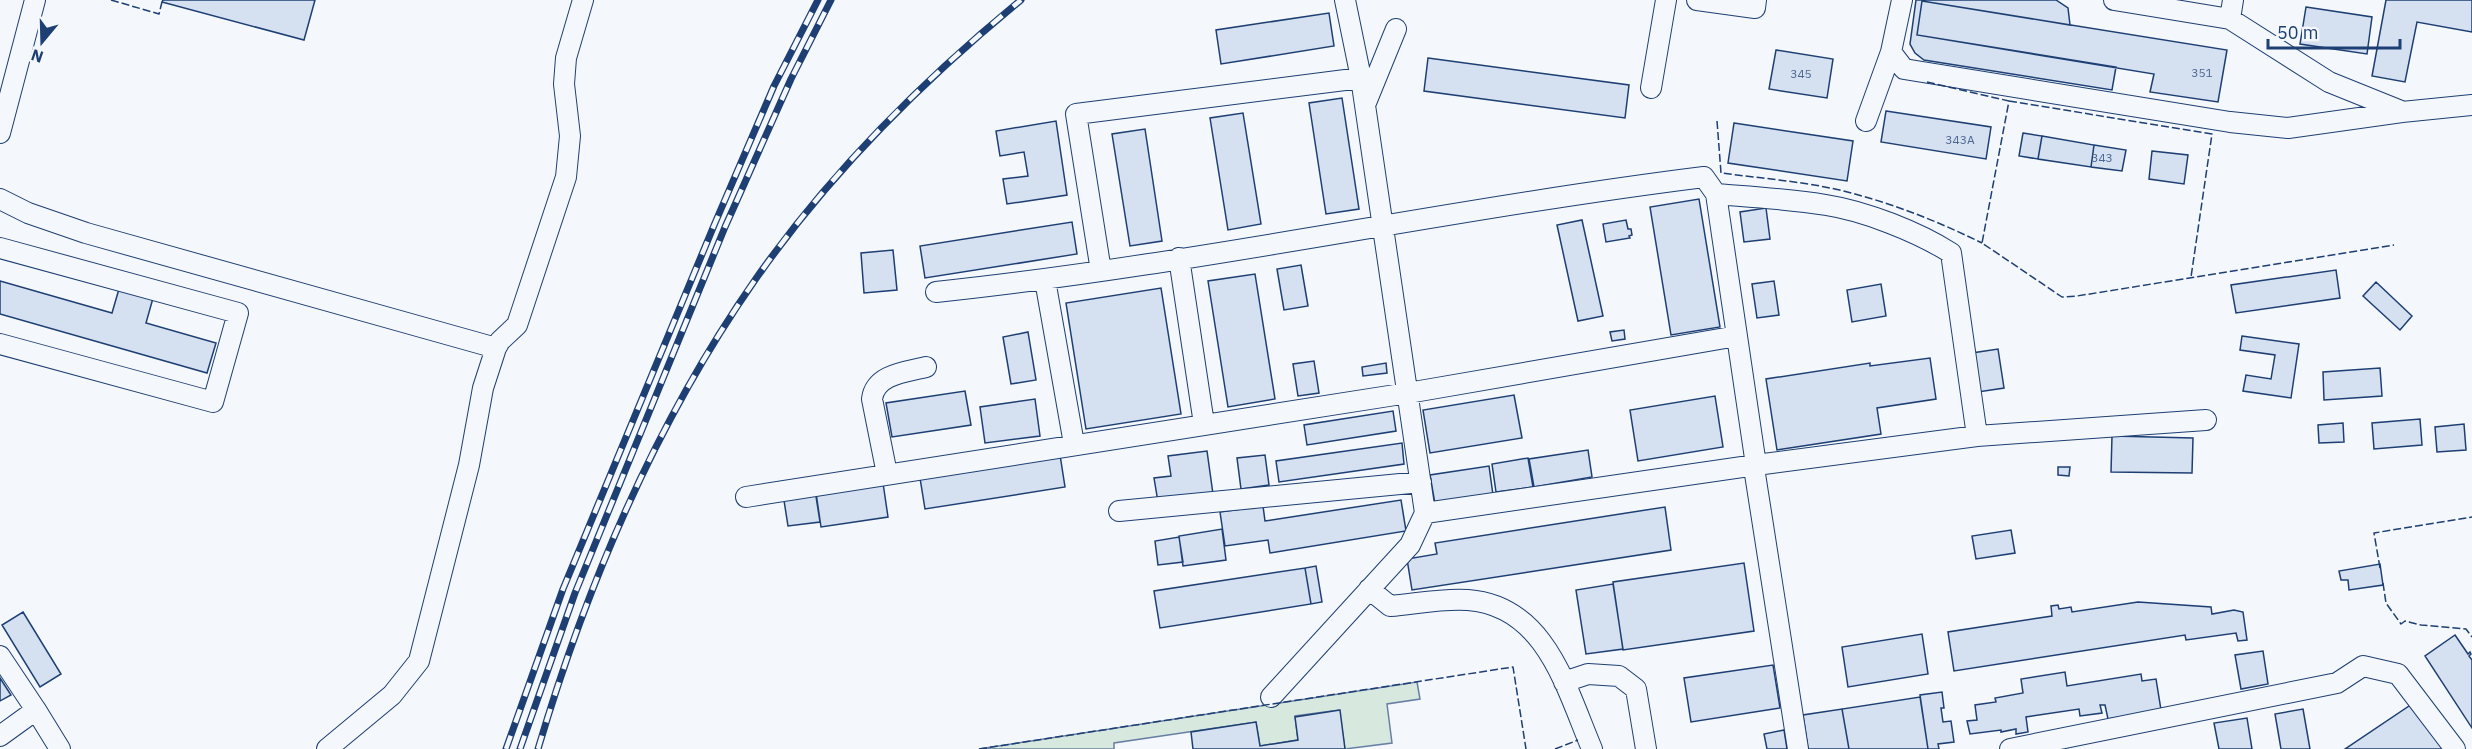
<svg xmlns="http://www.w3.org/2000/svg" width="2472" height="749" font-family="'IBM Plex Sans',sans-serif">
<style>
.green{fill:#d7e8df;stroke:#687fa3;stroke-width:1.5}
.building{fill:#d5e0f0;stroke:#1d3f73;stroke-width:1.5}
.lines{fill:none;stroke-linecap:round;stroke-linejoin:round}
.minor-casing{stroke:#1d3f73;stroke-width:22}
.minor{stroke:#f4f7fb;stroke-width:20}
.rail-casing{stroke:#1d3f73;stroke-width:7}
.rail{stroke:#f4f7fb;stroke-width:4.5;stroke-dasharray:14;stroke-linecap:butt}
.fence{stroke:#1d3f73;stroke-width:1.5;stroke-dasharray:8 3;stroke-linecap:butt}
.labels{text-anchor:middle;stroke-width:4.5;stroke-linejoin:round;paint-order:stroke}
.number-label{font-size:12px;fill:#4b6792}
</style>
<rect width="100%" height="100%" fill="#f4f7fb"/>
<path class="green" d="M1417,682L1420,699L1387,704L1392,743L1345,749L1339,710L1295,716L1298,740L1260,746L1256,722L1114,743V749H979Z"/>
<path class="building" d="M163,0H315L304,40L162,2Z
M1916,0H2056L2068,8L2070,25L1922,1L1917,35L2116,67L2112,90L1924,60L1915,53L1910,44Z
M2386,0H2472V32L2417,22L2405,82L2372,76Z
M1922,1L2227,50L2218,102L2150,92L2154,74L1917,35Z
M2306,7L2372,17L2367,54L2300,44Z
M1329,13L1334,46L1221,64L1216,30Z
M1776,50L1833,59L1827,98L1769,89Z
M1428,58L1629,85L1625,118L1424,91Z
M1342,98L1359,209L1326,214L1309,103Z
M1886,111L1991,127L1986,159L1881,142Z
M1243,113L1261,224L1228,230L1210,118Z
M1056,121L1067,195L1007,204L1003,179L1028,176L1024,152L1000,156L996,131Z
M1734,123L1853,141L1847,181L1728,163Z
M1145,129L1162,241L1130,246L1112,134Z
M2023,133L2042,136L2038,159L2019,156Z
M2042,136L2094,145L2091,167L2038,159Z
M2094,145L2126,150L2122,171L2091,167Z
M2152,151L2188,155L2184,184L2149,179Z
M1699,199L1720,327L1671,335L1650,207Z
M1766,208L1770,239L1744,242L1740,212Z
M1582,220L1603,316L1578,321L1557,225Z
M1626,220L1628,229H1631L1632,235L1629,236L1630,238L1606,242L1603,224Z
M1072,222L1077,254L925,278L920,246Z
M893,250L897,290L864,293L861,253Z
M1301,265L1308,306L1284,310L1277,269Z
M2336,270L2340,298L2236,313L2231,285Z
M1255,274L1275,399L1228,407L1208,281Z
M0,281L112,313L121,282L155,291L146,323L216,343L207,373L0,314Z
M1774,281L1779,315L1757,318L1752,284Z
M2376,282L2412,316L2400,330L2363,296Z
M1881,284L1886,316L1852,322L1847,290Z
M1161,288L1181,414L1086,429L1066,303Z
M1624,330L1625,339L1612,341L1610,332Z
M1028,332L1036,380L1011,384L1003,337Z
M2242,336L2299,344L2291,398L2243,391L2246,375L2271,379L2275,355L2240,350Z
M1998,349L2004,388L1978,392L1972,353Z
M1930,358L1936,399L1877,408L1881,434L1777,450L1766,379L1870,363V366Z
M1314,361L1319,393L1298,396L1293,364Z
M1386,363L1387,373L1363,376L1362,367Z
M2380,368L2382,396L2324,400L2323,372Z
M965,391L971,425L892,437L886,403Z
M1514,395L1522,438L1430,453L1423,410Z
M1715,396L1723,447L1638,461L1630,410Z
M1035,399L1040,436L985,443L980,407Z
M1393,411L1396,431L1307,445L1304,425Z
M2420,419L2422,445L2374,449L2372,423Z
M2343,423L2344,442L2319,443L2318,425Z
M2464,424L2466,450L2437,452L2435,427Z
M2112,436L2193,438L2192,473L2111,472Z
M1402,443L1404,464L1279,482L1276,461Z
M1588,450L1592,477L1534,487L1529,459Z
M1207,451L1213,494L1158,502L1154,478L1171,476L1168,456Z
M1060,455L1065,487L925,509L920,478Z
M1265,455L1269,485L1241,489L1237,458Z
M1528,458L1533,487L1496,492L1492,464Z
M1489,466L1493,495L1435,504L1430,475Z
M2058,467H2070L2069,476L2058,475Z
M883,483L888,517L821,527L816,493Z
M815,490L820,522L788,526L783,494Z
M1401,500L1406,531L1270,553L1268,540L1225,546L1220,512L1263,506L1265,521Z
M1665,507L1671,550L1412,590L1407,559L1437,554L1435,543Z
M1222,529L1226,560L1183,566L1179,536Z
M2011,530L2015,553L1976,559L1972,536Z
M1179,537L1183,562L1158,565L1155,541Z
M1744,563L1754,631L1623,650L1613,582Z
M2380,564L2383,585L2349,590L2348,580H2341L2339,571Z
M1316,566L1322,602L1311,604L1305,568Z
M1305,568L1311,604L1160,628L1154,591Z
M1613,584L1623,649L1586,654L1576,590Z
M2138,602L2211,607L2212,614L2234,610L2243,612L2247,640L2238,641L2236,633L2186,640L2185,635L1954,671L1948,632L2052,616L2051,606L2058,605L2059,609L2071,607L2072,612Z
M23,612L61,674L40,687L2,625Z
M1922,634L1928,674L1848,687L1842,647Z
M2455,635L2468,654L2470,652L2471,654L2469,656L2472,660V728L2425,656Z
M2263,651L2268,684L2241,689L2235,655Z
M1773,665L1780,708L1691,722L1684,678Z
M2065,672L2067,686L2141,674L2142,681L2156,679L2161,710L2108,719L2105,705H2100L2102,713L2080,716L2079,709L2026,717L2028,732L2016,734V729L2001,732V730L1970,734L1967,721L1977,720L1975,705L1996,702L1995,698L2023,693L2021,679Z
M0,678L11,695L0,701Z
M1942,692L1944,708H1941L1943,722L1951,721L1954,742L1938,744L1939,749H1928L1920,695Z
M1920,697L1928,749H1849L1842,709Z
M2415,702L2446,749H2345Z
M1842,709L1849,749H1808L1803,715Z
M2303,709L2310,749H2281L2275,714Z
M1340,710L1345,749H1193L1191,732L1256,722L1260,746L1298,740L1295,717Z
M2247,718L2252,749H2219L2214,723Z
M1784,730L1787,749H1767L1764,734Z"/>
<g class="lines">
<g class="minor-casing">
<path id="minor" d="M1697,0L1755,8L1756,0
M1902,0L1891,52L1904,69L2230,122L2288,128L2402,112L2472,105
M2114,0L2230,19L2329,82L2401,111
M2230,19L2233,0
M1651,88L1666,0
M1365,105L1396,29
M1866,121L1891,52
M0,133L35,0
M1716,194L1756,465L1755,474L1798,749
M0,199L28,213L86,233L496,348
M0,248L238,313L213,402L0,344
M1179,258L1204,424
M1101,271L1076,114L1361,78
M1045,280L1074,444
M936,292C1193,265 1447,209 1704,177L1716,194C1753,197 1790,199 1826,205C1865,211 1918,232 1951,253L1977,436
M887,474L872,399C875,374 906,372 926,367
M746,497L1408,393L1737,336
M1119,511L1421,482
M1425,513L1756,465L1977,436L2206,420
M1369,589L1390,606C1415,604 1443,598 1468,600C1546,606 1566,688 1592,749
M0,656L36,710
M1564,682L1588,674L1619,676L1636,689L1646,749
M1271,697L1410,545L1425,513L1361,78L1345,0
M0,736L36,710L60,749
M327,749L392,695L419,661L469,465L483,388L496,348L500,341L517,325L566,177L570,136L564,84L566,58L583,0
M2010,749L2337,683L2363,666L2398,674L2455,749"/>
</g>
<use href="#minor" class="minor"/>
<g class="rail-casing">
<path id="rail" d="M506,749L563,589L715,223L774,86L818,0
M520,749L575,593L725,227L791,79L831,0
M538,749C587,584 656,422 755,280C829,174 921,82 1021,0"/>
</g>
<use href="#rail" class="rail"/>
<path class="fence" d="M111,0L159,14L162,2
M1927,82L2009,101L1982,243L2062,297L2077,296L2394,245
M2009,101L2212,134L2191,277
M1717,121L1721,173C1759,178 1798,181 1835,189C1887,201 1935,220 1982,243
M2380,568L2374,533L2472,517
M2383,583L2386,603L2401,624L2405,621L2421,625L2466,629L2472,637
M979,749L1513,667L1526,749
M1555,749L1578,740"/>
</g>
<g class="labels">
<g class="number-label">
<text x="2202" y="77">351</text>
<text x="1801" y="78">345</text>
<text x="1960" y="144">343A</text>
<text x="2102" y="162">343</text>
</g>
</g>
<g transform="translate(42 42) rotate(199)" stroke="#f4f7fb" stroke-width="4.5" paint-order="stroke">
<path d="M0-4.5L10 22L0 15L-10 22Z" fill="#1d3f73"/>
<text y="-9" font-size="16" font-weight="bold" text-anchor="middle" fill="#1d3f73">N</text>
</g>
<path d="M2268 39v9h132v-9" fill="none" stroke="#1d3f73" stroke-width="3"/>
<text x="2277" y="39" font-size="18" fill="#1d3f73" stroke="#f4f7fb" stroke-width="4.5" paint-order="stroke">50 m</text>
</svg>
